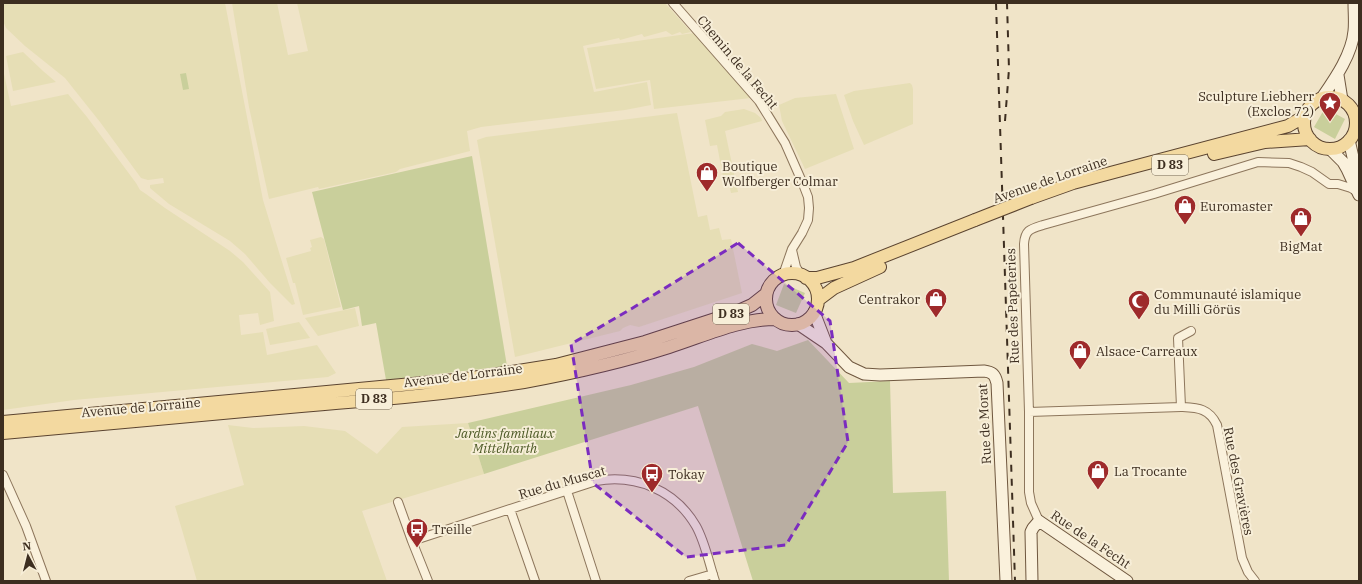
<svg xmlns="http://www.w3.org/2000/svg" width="1362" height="584" font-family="'IBM Plex Serif',serif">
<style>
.farmland{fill:#e6deb5}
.green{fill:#c9cf9b}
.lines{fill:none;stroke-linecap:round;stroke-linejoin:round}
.street-casing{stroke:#8d765c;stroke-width:10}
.secondary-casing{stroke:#6f573f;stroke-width:13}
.primary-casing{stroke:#5b4430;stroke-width:14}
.street{stroke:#faf1dc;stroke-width:8}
.secondary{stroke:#faf1dc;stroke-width:11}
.primary{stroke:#f3d9a0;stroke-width:12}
.rail{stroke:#3d2e20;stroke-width:2;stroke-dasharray:7 7;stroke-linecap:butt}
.primary-bridge-casing{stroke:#5b4430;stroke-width:14;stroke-linecap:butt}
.primary-bridge{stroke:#f3d9a0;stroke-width:12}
.marked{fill:#7b2cbf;fill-opacity:0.2;stroke:#7b2cbf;stroke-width:3;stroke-dasharray:8 5;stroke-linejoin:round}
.labels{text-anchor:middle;stroke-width:4;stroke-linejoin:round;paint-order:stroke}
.shield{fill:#f7eed8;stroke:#756857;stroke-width:1}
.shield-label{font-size:12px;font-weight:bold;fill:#3d2e20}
.street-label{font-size:13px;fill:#3d2e20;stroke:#f7eed8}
.poi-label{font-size:13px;fill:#3d2e20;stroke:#f7eed8;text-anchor:start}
.park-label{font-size:13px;font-style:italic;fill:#4d5a26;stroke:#f7eed8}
</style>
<rect width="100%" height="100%" fill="#f0e4c8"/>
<path class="farmland" d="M3,3H225L263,200L295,304L292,305L270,283L245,254L230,241L169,204L150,188V185L164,183L163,178L148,180L141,178L100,122L65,78L25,46L6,28L3,21Z
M232,3H277L288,55L308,51L297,3H665L691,32L682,34L680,32L672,35L666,31L644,37L642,34L620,40L619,38L583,46L594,92L647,82L651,105L625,110L481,127L467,131L470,151L400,169L396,172L319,189L318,187L269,199L249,107Z
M694,33L751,98L654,109L650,80L596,89L587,48Z
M23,52L43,71L56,82L13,91L6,56Z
M3,69L11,106L68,94L87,117L136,183L140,190L146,194L165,208L230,251L243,262L270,292L274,321L260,325L258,313L239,315L241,335L263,332L267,355L317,345L336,373L328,377L74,400L3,410Z
M910,83L912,85L913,89V124L864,145L853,121L844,95L854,91Z
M836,94L854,149L805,169L782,121L779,105L795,98Z
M744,109L755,113L761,118L762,121L725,131L738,192L731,193L727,177H723L717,145L710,146L705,120L721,116L725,112Z
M677,113L698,217L707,215L710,230L719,228L722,240L731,239L742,293L639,327L630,325L623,328L620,331L515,357L477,140L486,137Z
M321,237L324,239L341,307L303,315L295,283H293L286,258L311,251L310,248L312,247L310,240Z
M355,308L359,326L318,336L305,318Z
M299,322L310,338L270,345L266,329Z
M468,423L484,474L362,511L387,581H197L175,506L244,485L228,425L253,428L304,426L345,431L377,454L402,427Z"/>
<path class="green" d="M186,73L189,89L183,90L180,74Z
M1325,108L1345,119L1335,139L1314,127Z
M472,156L507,366L386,380L376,323L362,326L359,306L343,310L312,192Z
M784,284L805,293L796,313L776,305Z
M808,340L849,383L890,381L893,493L946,491L949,581H753L698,406L484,474L468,423L631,385L694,367L752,344L777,351Z"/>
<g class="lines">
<g class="street-casing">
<path id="street" d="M673,3L759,101L785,143L803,184L808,197L809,208L808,220L802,233L792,249L783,275
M792,250L796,267L800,274
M1181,407L1178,338L1191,331
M1029,412L1181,407C1198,408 1209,408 1217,425L1242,558L1248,572L1255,581
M3,475L26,526L46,581
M567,491L596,581
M398,502L412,541L428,581
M510,509L535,581
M1039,521L1031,503L1029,492V412L1024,244C1025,230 1030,229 1043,225L1154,194L1258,162L1289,163L1301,167L1312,172L1329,184H1338L1351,188L1356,191
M412,541L596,481C636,474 675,490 696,526C705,542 709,563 715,581
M689,581L713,574"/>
</g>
<g class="secondary-casing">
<path id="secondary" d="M1338,75L1342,100
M1321,99C1334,80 1352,55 1354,31C1355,22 1354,12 1354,3
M1349,140L1358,179
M1330,149L1343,162L1347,169L1359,195
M814,312L826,343
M798,324L826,343L849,367L864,374L880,375L984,371C992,372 995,374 997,383L1006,581
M1032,581L1031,532L1033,528L1039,521L1127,581"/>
</g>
<g class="primary-casing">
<path id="primary" d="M1304 123a26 26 0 1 1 52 0a26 26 0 1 1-52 0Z
M1214,154L1265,142L1310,139
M1031,198L1073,183L1118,171L1288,126L1305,116
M766 299a26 26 0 1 1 52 0a26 26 0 1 1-52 0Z
M806,278H817L854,268L975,220
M818,300L834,288L880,267
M3,422L466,379L556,365L645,342L734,313L752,305L766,294
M3,433C102,424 202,415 301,406C375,400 450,394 524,382C573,373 622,362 669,347C704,336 739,319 775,319"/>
</g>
<use href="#street" class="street"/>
<use href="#secondary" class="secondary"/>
<use href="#primary" class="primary"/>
<path class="rail" d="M996,3L1015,581
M1005,121L1009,69L1007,3"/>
<g class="primary-bridge-casing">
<path id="primary-bridge" d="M975,220L1031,198"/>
</g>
<use href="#primary-bridge" class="primary-bridge"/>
</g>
<path class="marked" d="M738,243L830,321L848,442L786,545L686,557L593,483L571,344L631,309Z"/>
<defs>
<g id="sight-pin" transform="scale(1.15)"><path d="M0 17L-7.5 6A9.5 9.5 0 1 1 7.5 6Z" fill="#9e2a2b" stroke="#f7eed8"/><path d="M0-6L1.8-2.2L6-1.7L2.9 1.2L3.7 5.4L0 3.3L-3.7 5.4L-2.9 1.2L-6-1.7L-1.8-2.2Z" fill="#fff"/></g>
<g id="shop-pin" transform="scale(1.15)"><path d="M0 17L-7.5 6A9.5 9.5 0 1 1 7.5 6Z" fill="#9e2a2b" stroke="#f7eed8"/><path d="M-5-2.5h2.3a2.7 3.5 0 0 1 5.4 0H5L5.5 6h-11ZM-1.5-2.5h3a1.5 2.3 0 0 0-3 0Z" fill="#fff"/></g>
<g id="mosque-pin" transform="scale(1.15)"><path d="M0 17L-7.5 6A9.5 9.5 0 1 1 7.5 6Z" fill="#9e2a2b" stroke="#f7eed8"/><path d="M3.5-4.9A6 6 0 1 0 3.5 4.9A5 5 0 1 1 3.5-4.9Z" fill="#fff"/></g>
<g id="bus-pin" transform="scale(1.15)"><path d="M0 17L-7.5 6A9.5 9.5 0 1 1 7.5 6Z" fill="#9e2a2b" stroke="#f7eed8"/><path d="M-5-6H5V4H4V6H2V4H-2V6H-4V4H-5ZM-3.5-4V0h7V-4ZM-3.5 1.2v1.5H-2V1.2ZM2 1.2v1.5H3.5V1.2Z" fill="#fff"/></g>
</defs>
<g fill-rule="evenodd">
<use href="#sight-pin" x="1330" y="103"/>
<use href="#shop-pin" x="707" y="173"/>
<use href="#shop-pin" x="1185" y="206"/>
<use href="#shop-pin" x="1301" y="218"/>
<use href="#shop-pin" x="936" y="299"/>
<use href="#mosque-pin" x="1139" y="301"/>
<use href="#shop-pin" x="1080" y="351"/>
<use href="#shop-pin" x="1098" y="471"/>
<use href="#bus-pin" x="652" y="474"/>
<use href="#bus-pin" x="417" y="529"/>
</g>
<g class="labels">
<g class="shield">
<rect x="1152" y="155" width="36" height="20" rx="3"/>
<rect x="713" y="304" width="36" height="20" rx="3"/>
<rect x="356" y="389" width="36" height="20" rx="3"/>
</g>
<g class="shield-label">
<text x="1170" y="169">D 83</text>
<text x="731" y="318">D 83</text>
<text x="374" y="403">D 83</text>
</g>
<g class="street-label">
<text transform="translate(738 62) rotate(50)" y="5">Chemin de la Fecht</text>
<text transform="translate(1050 179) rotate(-19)" y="5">Avenue de Lorraine</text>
<text transform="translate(1012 306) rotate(-92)" y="5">Rue des Papeteries</text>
<text transform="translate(463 375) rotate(-7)" y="5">Avenue de Lorraine</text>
<text transform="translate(141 407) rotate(-5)" y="5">Avenue de Lorraine</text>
<text transform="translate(984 424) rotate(-93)" y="5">Rue de Morat</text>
<text transform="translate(1239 481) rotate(79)" y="5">Rue des Gravières</text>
<text transform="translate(562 482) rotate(-16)" y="5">Rue du Muscat</text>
<text transform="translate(1091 539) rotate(34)" y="5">Rue de la Fecht</text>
</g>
<g class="poi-label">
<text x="1314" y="101" text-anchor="end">Sculpture Liebherr<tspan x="1314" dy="15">(Exclos 72)</tspan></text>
<text x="722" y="171">Boutique<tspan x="722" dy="15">Wolfberger Colmar</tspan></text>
<text x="1200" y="211">Euromaster</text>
<text x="1301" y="251" text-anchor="middle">BigMat</text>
<text x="1154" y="299">Communauté islamique<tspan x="1154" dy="15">du Milli Görüs</tspan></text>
<text x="920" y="304" text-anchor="end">Centrakor</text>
<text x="1096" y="356">Alsace-Carreaux</text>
<text x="1114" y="476">La Trocante</text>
<text x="668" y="479">Tokay</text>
<text x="432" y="534">Treille</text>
</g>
<g class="park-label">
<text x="505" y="438">Jardins familiaux<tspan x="505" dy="15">Mittelharth</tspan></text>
</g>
</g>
<rect width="1362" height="584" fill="none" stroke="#3d2e20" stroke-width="8"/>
<g transform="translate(28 556) rotate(353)" stroke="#f7eed8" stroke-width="3" paint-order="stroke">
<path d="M0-3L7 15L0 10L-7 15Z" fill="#3d2e20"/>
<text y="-6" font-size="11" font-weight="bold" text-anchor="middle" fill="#3d2e20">N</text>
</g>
</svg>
